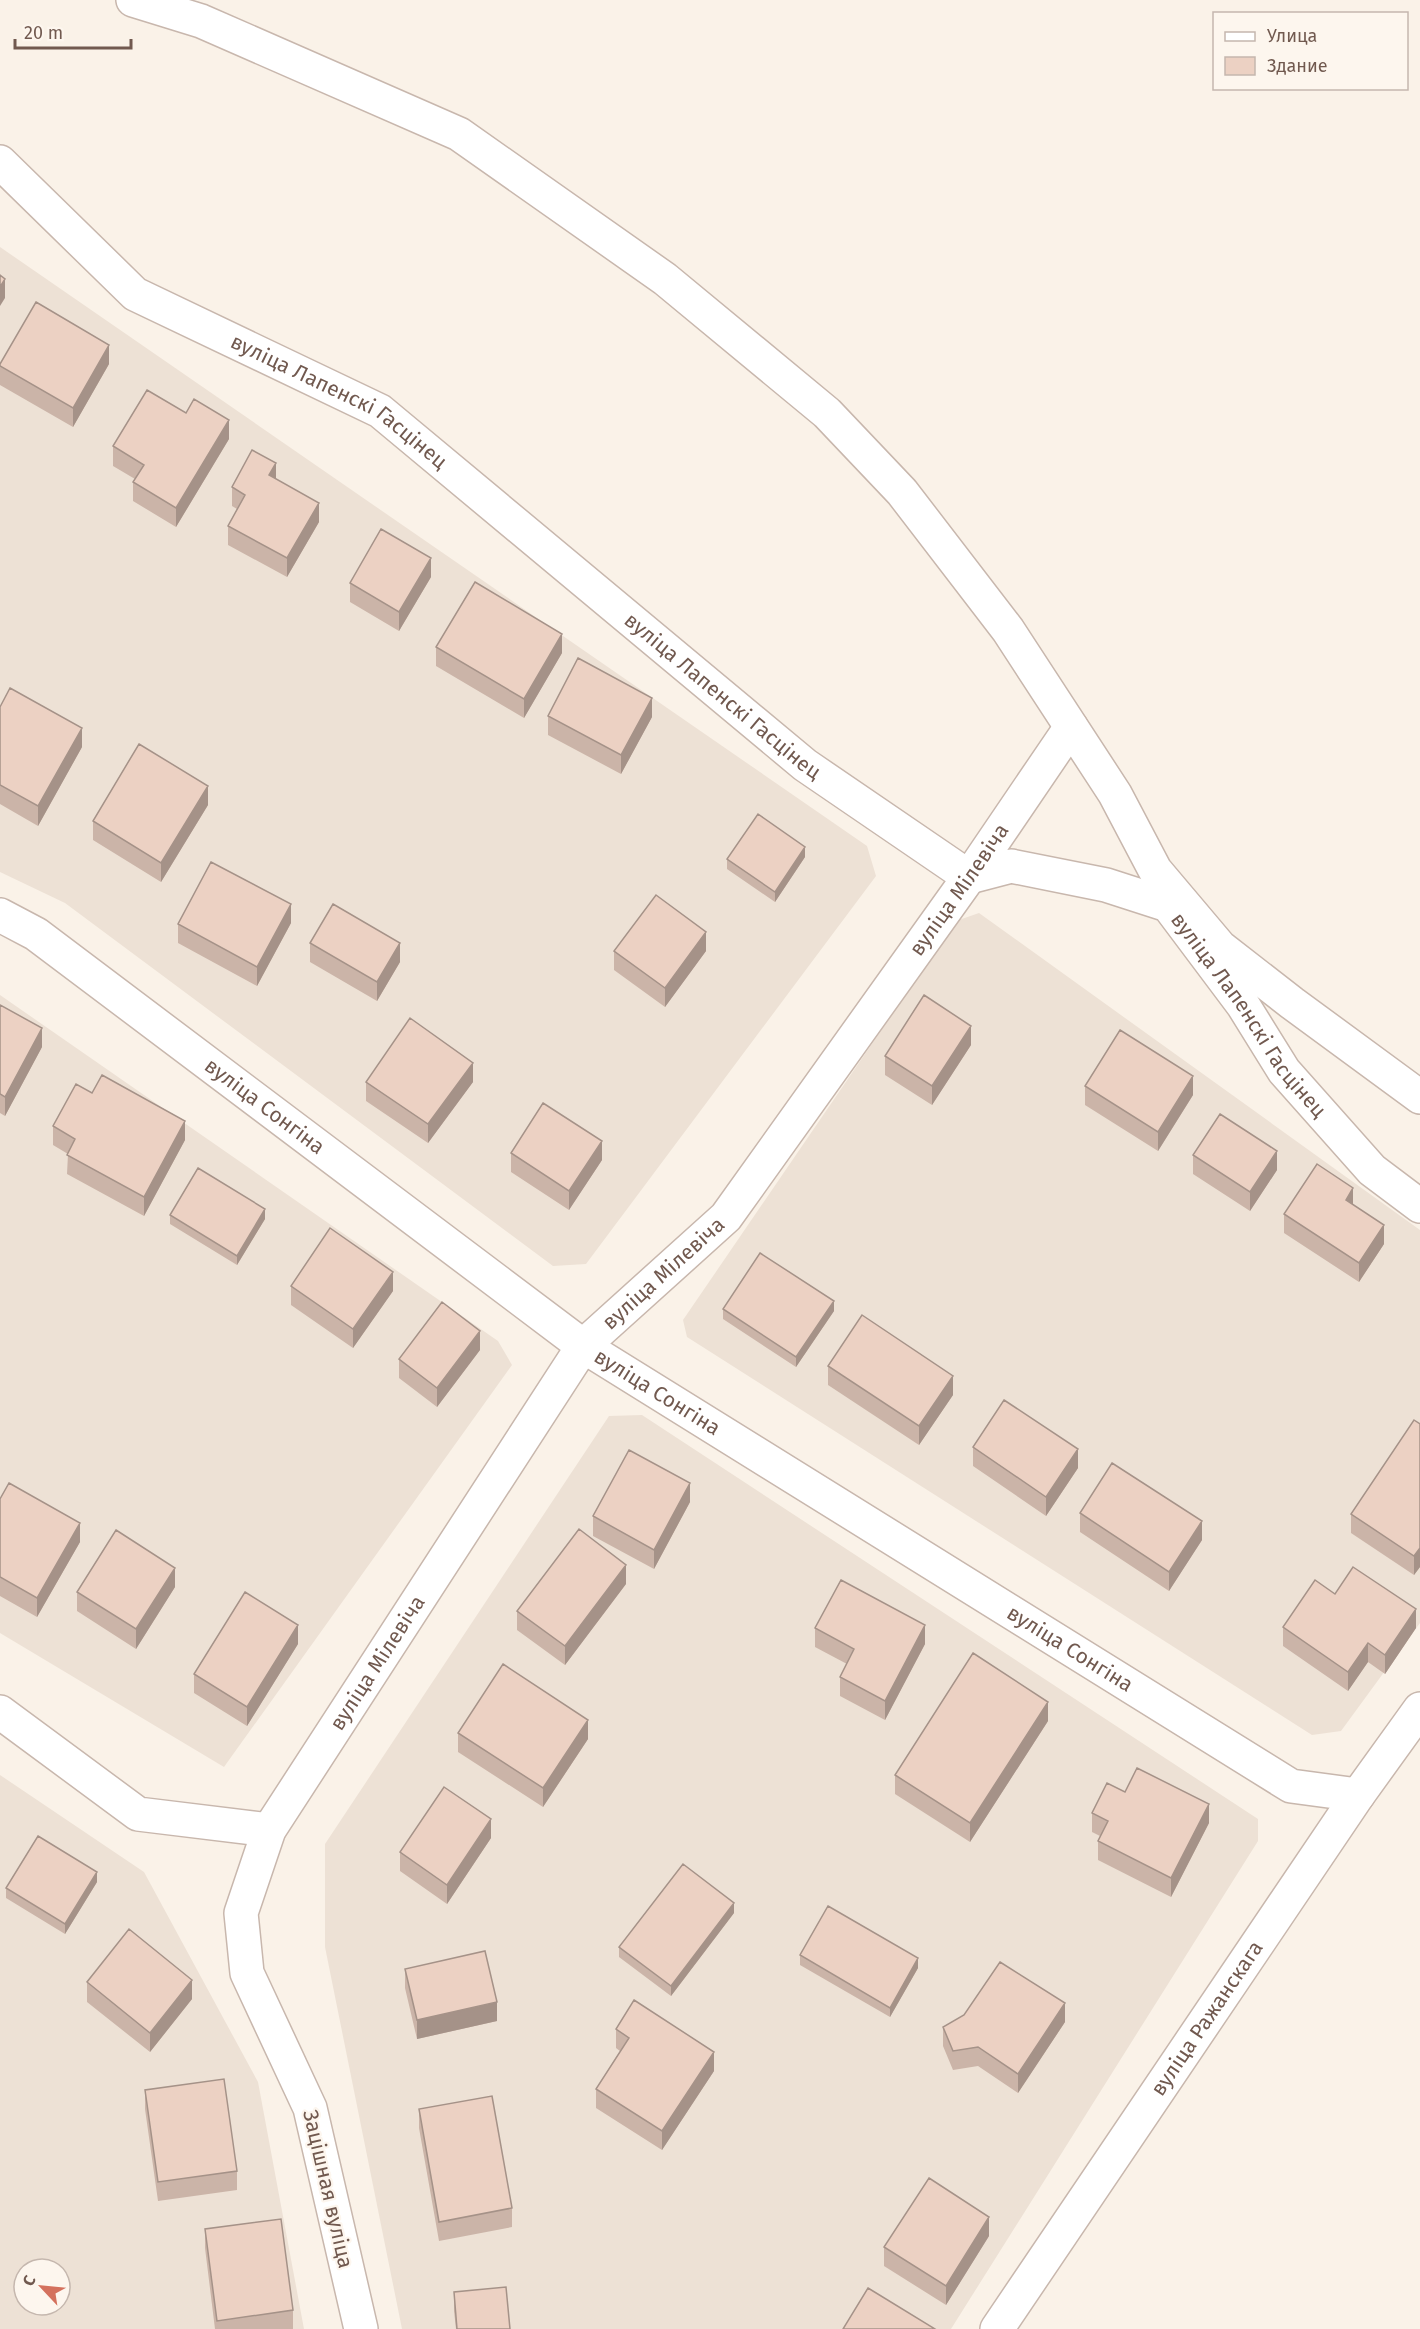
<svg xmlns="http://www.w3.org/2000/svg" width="1420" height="2329" font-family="'Fira Sans',sans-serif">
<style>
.residential{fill:#ede1d5;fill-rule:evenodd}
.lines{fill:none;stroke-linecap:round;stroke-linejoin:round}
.minor-casing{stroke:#c8b7ad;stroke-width:36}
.minor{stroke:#fff;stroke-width:33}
.wall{fill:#cbb4a8}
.shaded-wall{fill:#a59288}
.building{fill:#ecd1c3;stroke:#a59288;stroke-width:1.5}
.labels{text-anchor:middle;stroke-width:4.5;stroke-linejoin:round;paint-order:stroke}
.street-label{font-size:21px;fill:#71594f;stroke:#fdf6ee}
</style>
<rect width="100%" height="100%" fill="#faf2e8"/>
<path class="residential" d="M0,247L867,846L876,876L586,1264L553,1266L65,903L0,872Z
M979,913L1420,1230V1623L1341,1731L1312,1735L687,1337L683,1320L956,921Z
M0,995L498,1341L512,1365L224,1767L0,1633Z
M642,1415L1258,1819V1841L951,2329H402L325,1947V1844L609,1416Z
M0,1775L144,1872L258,2082L304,2329H0ZM24,2269H60V2305H24Z"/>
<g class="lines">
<g class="minor-casing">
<g id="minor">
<path d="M133,0L201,21L459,134L665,279L827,413L902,492L1008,630L1115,794L1155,870L1220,947L1292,1003L1420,1097"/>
<path id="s1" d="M0,162L135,294L380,411L805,765L969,877L1011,866L1106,885L1168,905L1243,1005L1284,1071L1372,1170L1420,1206"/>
<path id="s2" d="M0,915L36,934L583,1346L1291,1786L1358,1795"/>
<path d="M0,1712L138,1814L269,1830"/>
<path id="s3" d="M361,2329L310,2108L247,1973L241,1913L269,1830L583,1346L726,1217L969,877L1071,727"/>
<path id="s4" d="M997,2329L1358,1795L1420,1709"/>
</g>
</g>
<use href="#minor" class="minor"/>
</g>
<path class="wall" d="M0,364H109L73,427L0,385Z
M229,439L176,527L133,501V482L135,479L113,466V446Z
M276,479L319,522L287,577L228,545V526L237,509L232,506V487Z
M431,577L399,631L350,602V583Z
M436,647L562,653L524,718L436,666Z
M0,707L82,747L38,826L0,804Z
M548,716L652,717L621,774L548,735Z
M208,805L161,882L93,840V821Z
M805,857L775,902L727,869V859Z
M291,923L257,986L178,943V924Z
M310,943L400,962L377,1001L310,962Z
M614,951H706L665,1007L614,970Z
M0,1005L42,1047L5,1116L0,1113Z
M971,1045L932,1105L885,1075V1056Z
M366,1082H473L428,1143L366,1101Z
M1085,1086L1193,1095L1158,1151L1085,1105Z
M92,1093L185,1140L144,1216L67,1174L68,1154L53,1145V1126Z
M511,1153L602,1160L569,1210L511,1172Z
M1193,1155L1277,1170L1250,1211L1193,1174Z
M1284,1214L1384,1244L1359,1282L1284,1233Z
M170,1215L265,1219L237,1265L170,1224Z
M291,1286L393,1291L353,1348L291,1305Z
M723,1309L834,1311L796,1367L723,1319Z
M480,1350L437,1407L399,1378V1359Z
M828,1366L953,1395L919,1445L828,1385Z
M1420,1424V1567L1414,1575L1351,1533V1514Z
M973,1447L1078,1468L1046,1516L973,1466Z
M0,1499L80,1542L37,1617L0,1596Z
M690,1502L654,1569L593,1536V1516Z
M1080,1513L1202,1540L1169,1591L1080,1532Z
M626,1584L565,1665L517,1630V1611Z
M175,1587L136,1649L77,1611V1592Z
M1335,1594L1416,1628L1385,1674L1368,1662L1348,1691L1283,1646V1627Z
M815,1628L925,1644L885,1720L840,1696V1677L847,1664L815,1647Z
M298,1644L247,1726L194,1693V1674Z
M1048,1721L970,1842L895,1794V1775Z
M458,1733L588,1739L543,1807L458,1752Z
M1125,1792L1209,1823L1171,1897L1098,1860V1841L1100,1836L1092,1832V1813Z
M491,1838L447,1904L400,1871V1852Z
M97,1882L65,1934L6,1898V1888Z
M734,1913L671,1996L619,1957V1947Z
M800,1955L918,1968L890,2017L800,1965Z
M405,1969L497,2021L417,2039L405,1988Z
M87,1982L192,1999L150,2052L87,2002Z
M1065,2022L1018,2093L978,2066L953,2070L943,2046V2027Z
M616,2029L714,2071L662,2150L596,2108V2089L620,2051L616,2048Z
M145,2090L237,2171V2190L158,2201L145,2109Z
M419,2109L512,2208V2227L439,2241L419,2128Z
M205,2229L293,2310V2329H215L205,2248Z
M989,2236L946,2305L884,2266V2247Z
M454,2292L510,2329H456L454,2311Z"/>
<path class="shaded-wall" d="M5,279V298L0,306V287Z
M109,345V364L73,427V408Z
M229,420V439L176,527V508Z
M276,463V482L269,475Z
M319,503V522L287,577V558Z
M431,558V577L399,631V612Z
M562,634V653L524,718V699Z
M652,698V717L621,774V755Z
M82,728V747L38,826V806Z
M208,786V805L161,882V863Z
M805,847V857L775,902V892Z
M291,904V923L257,986V967Z
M706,932V951L665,1007V988Z
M400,943V962L377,1001V982Z
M971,1026V1045L932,1105V1086Z
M42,1028V1047L5,1116V1097Z
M473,1063V1082L428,1143V1124Z
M1193,1076V1095L1158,1151V1132Z
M185,1121V1140L144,1216V1197Z
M602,1141V1160L569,1210V1191Z
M1277,1151V1170L1250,1211V1192Z
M1353,1188V1207L1346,1200Z
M265,1209V1219L237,1265V1256Z
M1384,1225V1244L1359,1282V1263Z
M393,1272V1291L353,1348V1329Z
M834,1301V1311L796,1367V1357Z
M480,1331V1350L437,1407V1388Z
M953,1376V1395L919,1445V1426Z
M1078,1449V1468L1046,1516V1497Z
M690,1483V1502L654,1569V1550Z
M1202,1521V1540L1169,1591V1572Z
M80,1523V1542L37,1617V1598Z
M1420,1548V1567L1414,1575V1556Z
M626,1565V1584L565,1665V1646Z
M175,1568V1587L136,1649V1629Z
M1416,1609V1628L1385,1674V1655Z
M298,1625V1644L247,1726V1707Z
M925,1625V1644L885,1720V1701Z
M1368,1643V1662L1348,1691V1672Z
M1048,1702V1721L970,1842V1823Z
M588,1720V1739L543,1807V1788Z
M1209,1804V1823L1171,1897V1878Z
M491,1819V1838L447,1904V1885Z
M97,1872V1882L65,1934V1924Z
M734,1903V1913L671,1996V1986Z
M918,1958V1968L890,2017V2008Z
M192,1980V1999L150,2052V2033Z
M497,2002V2021L417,2039V2020Z
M1065,2003V2022L1018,2093V2074Z
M714,2052V2071L662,2150V2131Z
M989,2217V2236L946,2305V2286Z"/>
<path class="building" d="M0,275L5,279L0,287Z
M36,302L109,345L73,408L0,366V364Z
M147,390L186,413L194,399L229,420L176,508L133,482L144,465L113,446Z
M252,450L276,463L269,475L319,503L287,558L228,526L245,495L232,487Z
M381,529L431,558L399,612L350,583Z
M475,582L562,634L524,699L436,647Z
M578,658L652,698L621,755L548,716Z
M10,688L82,728L38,806L0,785V707Z
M139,744L208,786L161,863L93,821Z
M758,814L805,847L775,892L727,859Z
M211,862L291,904L257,967L178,924Z
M656,895L706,932L665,988L614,951Z
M333,904L400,943L377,982L310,943Z
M924,995L971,1026L932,1086L885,1056Z
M0,1005L42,1028L5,1097L0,1094Z
M410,1018L473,1063L428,1124L366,1082Z
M1120,1030L1193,1076L1158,1132L1085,1086Z
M102,1075L185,1121L144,1197L67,1155L75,1139L53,1126L76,1084L92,1093Z
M543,1103L602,1141L569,1191L511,1153Z
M1220,1114L1277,1151L1250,1192L1193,1155Z
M1317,1164L1353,1188L1346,1200L1384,1225L1359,1263L1284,1214Z
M198,1168L265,1209L237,1256L170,1215Z
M330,1228L393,1272L353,1329L291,1286Z
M760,1253L834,1301L796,1357L723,1309Z
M442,1302L480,1331L437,1388L399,1359Z
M862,1315L953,1376L919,1426L828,1366Z
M1004,1400L1078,1449L1046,1497L973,1447Z
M1414,1420L1420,1424V1548L1414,1556L1351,1514Z
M629,1450L690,1483L654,1550L593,1516Z
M1112,1463L1202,1521L1169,1572L1080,1513Z
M9,1483L80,1523L37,1598L0,1577V1499Z
M579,1529L626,1565L565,1646L517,1611Z
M116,1530L175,1568L136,1629L77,1592Z
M1353,1567L1416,1609L1385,1655L1368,1643L1348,1672L1283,1627L1315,1580L1335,1594Z
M841,1580L925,1625L885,1701L840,1677L854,1649L815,1628Z
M245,1592L298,1625L247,1707L194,1674Z
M973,1653L1048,1702L970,1823L895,1775Z
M503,1664L588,1720L543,1788L458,1733Z
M1137,1768L1209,1804L1171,1878L1098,1841L1108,1821L1092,1813L1107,1783L1125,1792Z
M444,1787L491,1819L447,1885L400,1852Z
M38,1836L97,1872L65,1924L6,1888Z
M683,1864L734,1903L671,1986L619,1947Z
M828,1906L918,1958L890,2008L800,1955Z
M129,1929L192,1980L150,2033L87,1982Z
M485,1951L497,2002L417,2020L405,1969Z
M1000,1962L1065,2003L1018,2074L978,2047L953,2051L943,2027L964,2015Z
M634,2000L714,2052L662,2131L596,2089L629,2038L616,2029Z
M224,2079L237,2171L158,2182L145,2090Z
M492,2096L512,2208L439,2222L419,2109Z
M929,2178L989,2217L946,2286L884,2247Z
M281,2219L293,2310L217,2321L205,2229Z
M506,2287L510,2329H457L454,2292Z
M868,2288L935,2329H843Z"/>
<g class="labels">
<g class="street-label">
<text dy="7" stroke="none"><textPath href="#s1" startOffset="420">вуліца Лапенскі Гасцінец</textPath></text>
<text dy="7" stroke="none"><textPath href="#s1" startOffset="906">вуліца Лапенскі Гасцінец</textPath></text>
<text dy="7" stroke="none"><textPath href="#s3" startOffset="1695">вуліца Мілевіча</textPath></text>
<text dy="7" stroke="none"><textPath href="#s1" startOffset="1554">вуліца Лапенскі Гасцінец</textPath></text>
<text dy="7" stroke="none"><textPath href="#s2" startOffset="327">вуліца Сонгіна</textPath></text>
<text dy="7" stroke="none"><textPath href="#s3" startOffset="1209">вуліца Мілевіча</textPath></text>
<text dy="7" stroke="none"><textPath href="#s2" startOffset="813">вуліца Сонгіна</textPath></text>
<text dy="7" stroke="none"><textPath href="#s2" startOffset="1299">вуліца Сонгіна</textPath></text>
<text dy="7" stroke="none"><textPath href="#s3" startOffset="723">вуліца Мілевіча</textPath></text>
<text dy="7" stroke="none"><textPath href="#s4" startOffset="375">вуліца Ражанскага</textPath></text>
<text transform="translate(328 2189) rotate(77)" y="7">Зацішная вуліца</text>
</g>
</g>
<rect x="1213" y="12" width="195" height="78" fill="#fdf6ee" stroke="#c5b7ae" stroke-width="1.5"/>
<rect x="1225" y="32" width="30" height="9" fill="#ffffff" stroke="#c5b7ae" stroke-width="1.5"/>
<text x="1267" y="42" font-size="18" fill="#71594f">Улица</text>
<rect x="1225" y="57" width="30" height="18" fill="#ecd1c3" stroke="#c5b7ae" stroke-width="1.5"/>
<text x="1267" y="72" font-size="18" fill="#71594f">Здание</text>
<g transform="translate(42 2287) rotate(296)"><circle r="28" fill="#fdf6ee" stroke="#c5b7ae" stroke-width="1.5"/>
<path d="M0-4.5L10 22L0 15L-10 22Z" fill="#d4715d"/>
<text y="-9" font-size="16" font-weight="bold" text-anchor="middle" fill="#71594f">С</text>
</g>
<path d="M15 39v9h116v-9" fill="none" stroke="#71594f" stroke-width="3"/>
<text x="24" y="39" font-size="18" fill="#71594f" stroke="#fdf6ee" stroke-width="4.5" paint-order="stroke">20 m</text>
</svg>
